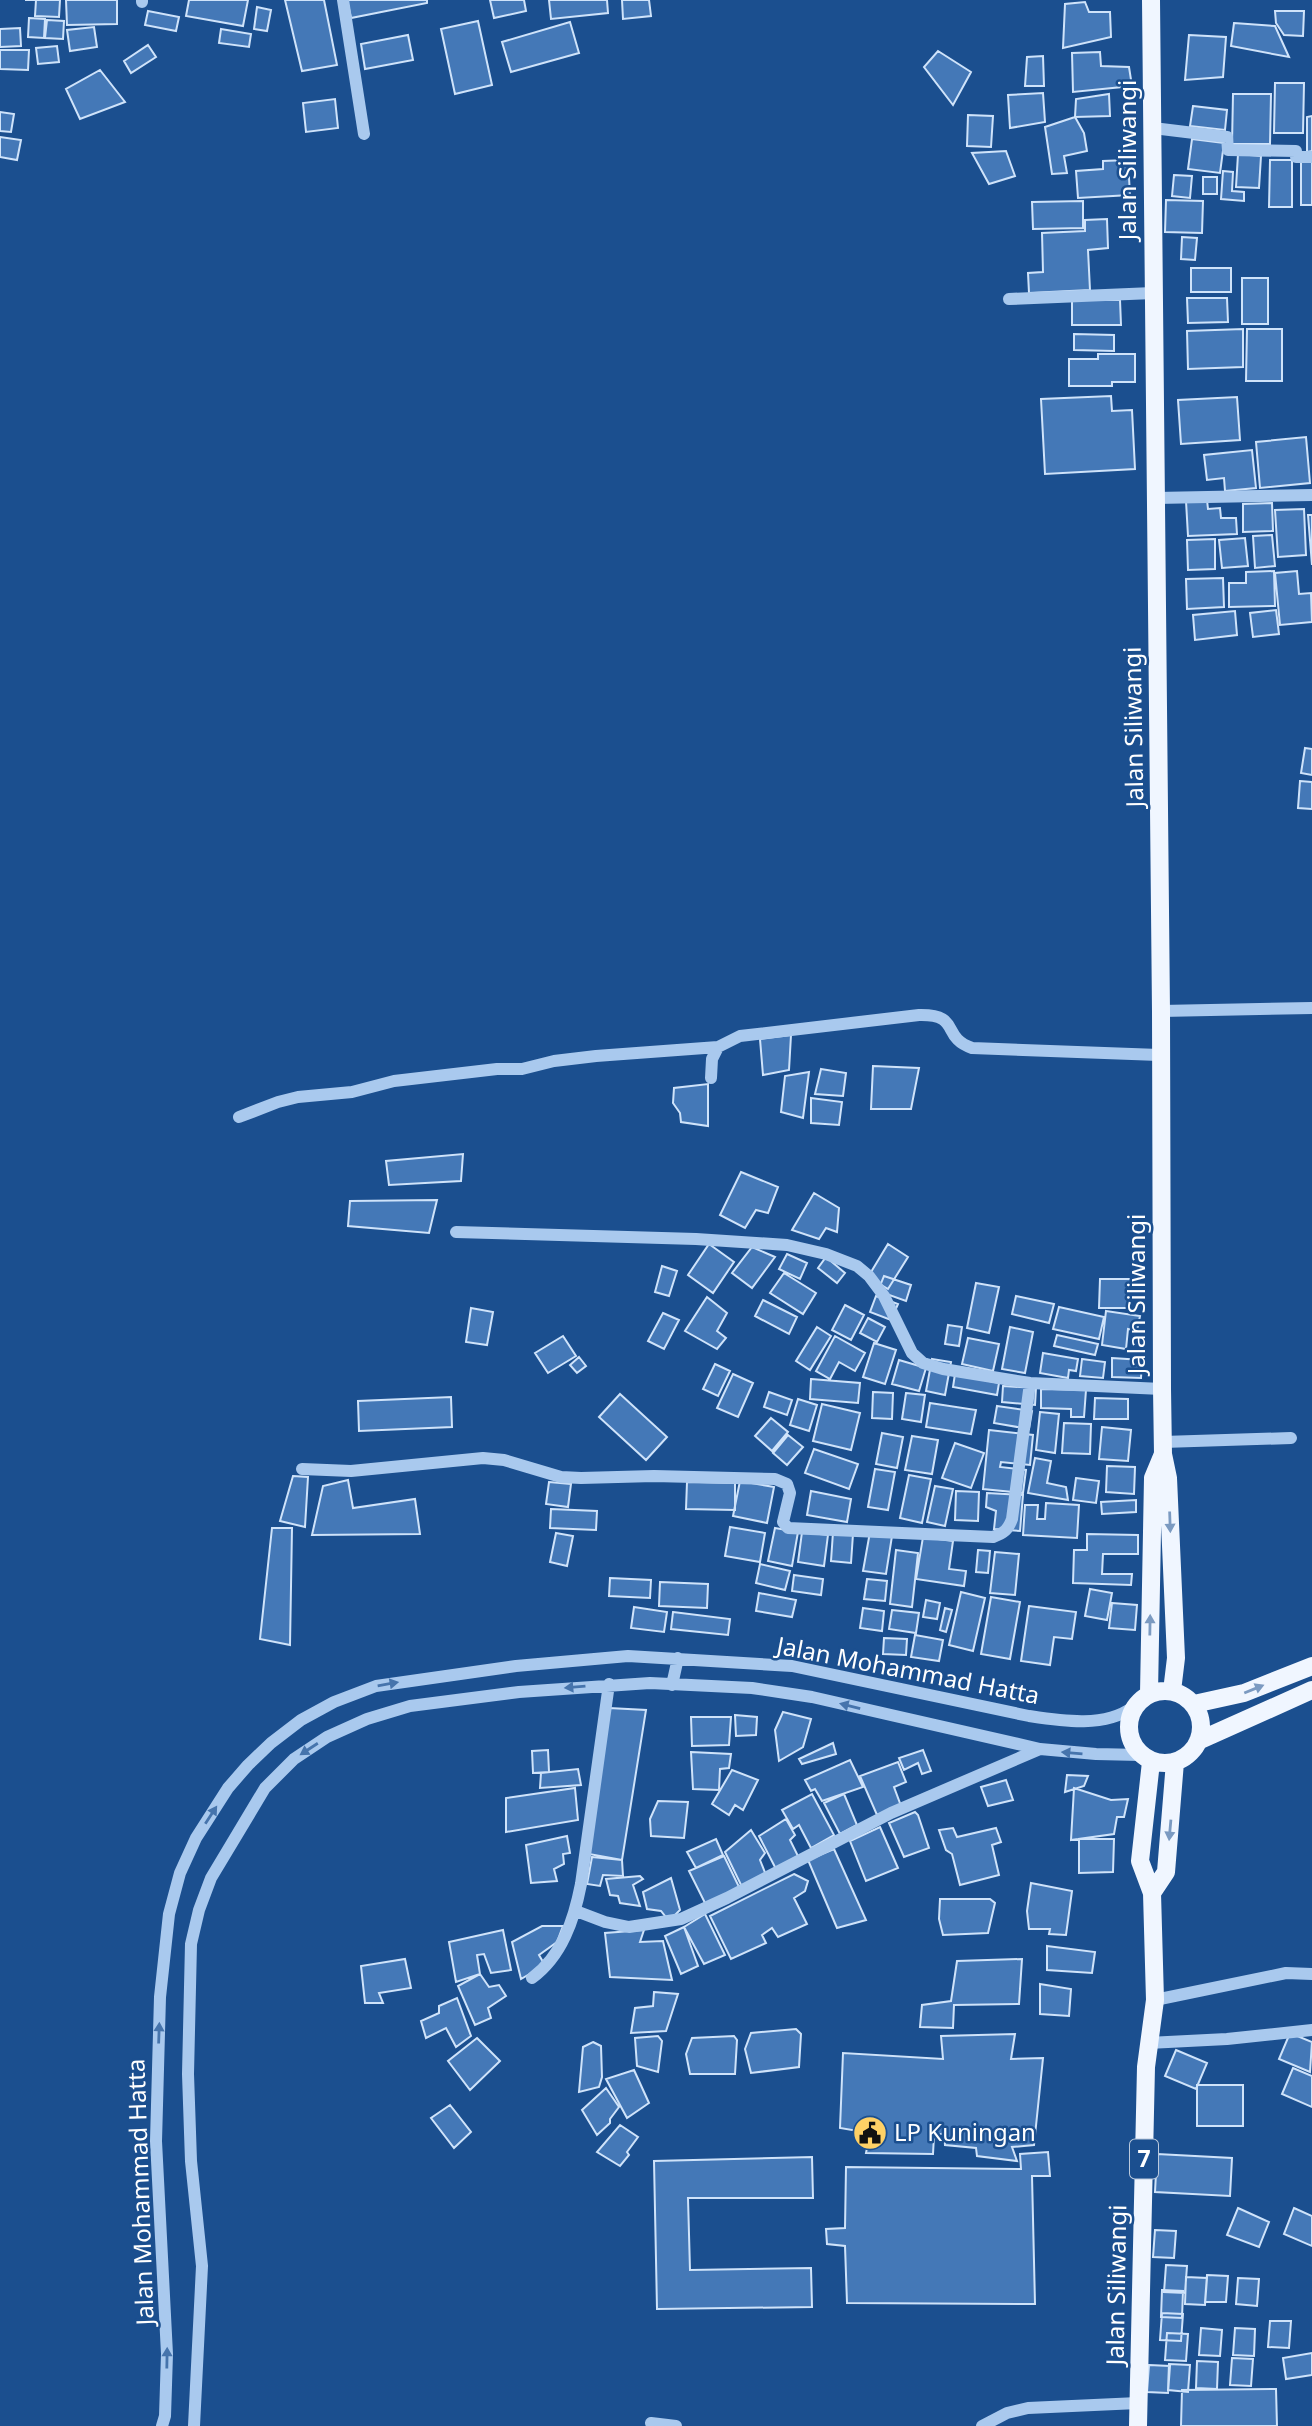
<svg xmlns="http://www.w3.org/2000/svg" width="1312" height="2426" font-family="'Noto Sans',sans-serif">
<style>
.building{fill:#4478b7;stroke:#cfe3fa;stroke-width:2}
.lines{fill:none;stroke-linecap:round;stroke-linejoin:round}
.minor{stroke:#a9c9ee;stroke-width:12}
.major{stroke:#f0f6ff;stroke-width:18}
.oneway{fill:#7b9ac1}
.oneway2{fill:#4674ac}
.labels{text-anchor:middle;stroke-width:5;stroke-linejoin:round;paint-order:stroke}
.shield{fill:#1b4f8f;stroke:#bbcadd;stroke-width:2}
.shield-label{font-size:23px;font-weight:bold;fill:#fff}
.street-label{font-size:24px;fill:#fff;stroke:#1b4f8f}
.poi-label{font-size:24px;fill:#fff;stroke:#1b4f8f;text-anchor:start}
</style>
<rect width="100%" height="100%" fill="#1b4f8f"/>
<path class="building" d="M25,0H60L59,17L35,16L36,0Z
M66,0H117V24L67,25Z
M189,0H248L243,26L186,16Z
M285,0H324L337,65L302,71Z
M347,0H427V3L351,18Z
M490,0H524L526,11L494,18Z
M549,0H607L608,13L551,19Z
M622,0H649L651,16L623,19Z
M1085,2L1089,12H1110L1111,37L1063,48L1065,4Z
M257,7L271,10L267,31L254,29Z
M148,11L179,17L176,31L145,25Z
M1275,11H1304L1303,36L1284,35L1276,23Z
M29,18L45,19L44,38L28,37Z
M47,20L64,21L63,39L45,38Z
M478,21L492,85L455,94L441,29Z
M570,22L579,53L511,72L502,42Z
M1234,23L1275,26L1289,57L1231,46Z
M94,27L97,47L70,51L67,30Z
M20,28L21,46L0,47V29Z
M221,29L251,34L249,47L219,43Z
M408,35L413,60L365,69L361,44Z
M1189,35L1226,37L1223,77L1185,80Z
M148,45L156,57L131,73L124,61Z
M57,46L59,62L38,64L36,48Z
M0,50H29L28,70L0,69Z
M938,51L971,72L953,105L924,67Z
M1100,52L1101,66L1129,67L1132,86L1073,92L1072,53Z
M1043,56L1044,86H1025L1027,57Z
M100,70L125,102L80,119L66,89Z
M1275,83H1304L1303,133H1274Z
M1043,93L1045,122L1010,128L1008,95Z
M1109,94L1110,116L1075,117L1076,99Z
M1233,94H1271L1270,144H1232Z
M335,99L338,128L306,132L303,103Z
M1193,106L1227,110L1225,130L1190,126Z
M0,112L14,114L11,132L0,131Z
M968,115L993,116L991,147L967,146Z
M1312,116V151L1307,152V117Z
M1075,117L1084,133L1087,151L1064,156L1067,173L1052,174L1045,127Z
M0,137L21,140L17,160L0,157Z
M1192,139L1224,143L1220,173L1188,169Z
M1006,151L1015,176L989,184L972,153Z
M1238,154L1261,156L1259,188L1236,187Z
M1128,160L1130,195L1078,198L1076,171L1103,169V161Z
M1270,160H1292V207H1269Z
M1301,162H1312V205H1301Z
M1223,171L1233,172L1232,191L1244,192V201L1221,199Z
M1174,175L1192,176L1190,198L1172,196Z
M1203,177H1217V194H1203Z
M1166,200L1203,201L1202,233L1165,232Z
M1083,201V228L1033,229L1032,202Z
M1107,219L1108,248L1088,250L1090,290L1029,293L1028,273L1043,272L1042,233L1085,231V220Z
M1182,237L1197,238L1195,260L1181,259Z
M1191,268H1231V292H1191Z
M1242,278H1268V324H1242Z
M1187,298H1227L1228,322L1188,323Z
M1072,300H1120L1121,325H1072Z
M1243,329V367L1188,369L1187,331Z
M1247,329H1282V381H1246Z
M1074,334L1114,335V351L1074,350Z
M1098,354H1135V382H1112V386H1069V359H1098Z
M1111,396L1112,411L1132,410L1135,469L1045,474L1041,399Z
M1237,397L1240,440L1181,444L1178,400Z
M1306,437L1310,483L1260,488L1256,442Z
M1252,450L1256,488L1225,491L1224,478L1207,480L1204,455Z
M1207,500L1208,509L1220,508L1221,518H1236L1237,534L1188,536L1186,501Z
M1272,503L1273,531L1243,532V504Z
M1304,509L1306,555L1278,557L1275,510Z
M1308,515H1312V565Z
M1272,535L1275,566L1255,568L1253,536Z
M1245,538L1248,566L1222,568L1219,540Z
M1215,539V569L1188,570L1187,540Z
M1274,571L1275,606L1229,607V583H1246V572Z
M1297,571L1299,594L1311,593L1312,622L1280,625L1275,573Z
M1223,578L1224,607L1187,609L1186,579Z
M1276,610L1279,634L1253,637L1250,613Z
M1235,611L1237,635L1195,640L1193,615Z
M1305,748L1312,749V775L1301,773Z
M1300,781L1312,782V809L1298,808Z
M791,1035L789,1070L763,1075L760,1039Z
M873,1066L919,1068L911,1109H871Z
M821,1069L846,1073L843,1096L815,1094Z
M809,1072L803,1118L781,1112L785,1076Z
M708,1084V1126L681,1122L680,1113L673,1103L674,1088Z
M811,1098L842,1102L839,1125L811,1123Z
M463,1154L461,1181L389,1185L386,1161Z
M741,1172L778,1187L768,1213L756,1210L745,1228L720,1215Z
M814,1193L839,1208L837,1232L826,1228L819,1239L792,1230Z
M437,1200L429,1233L348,1226L350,1201Z
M709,1244L734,1262L713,1293L688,1275Z
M888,1244L908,1257L888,1289L868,1277Z
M752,1247L775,1257L752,1288L732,1273Z
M787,1254L807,1263L800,1279L779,1269Z
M826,1257L845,1273L837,1283L818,1268Z
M662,1266L677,1271L669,1296L655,1292Z
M784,1273L816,1293L803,1314L770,1293Z
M884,1276L911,1285L906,1301L878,1291Z
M1100,1279H1132L1131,1308H1099Z
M976,1283L999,1287L989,1333L967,1328Z
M876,1296L898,1304L891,1320L870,1312Z
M1016,1296L1054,1304L1049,1323L1012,1314Z
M707,1297L727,1313L717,1331L726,1338L717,1349L685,1331Z
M763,1300L797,1317L789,1334L755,1316Z
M845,1305L864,1315L851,1340L832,1330Z
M1059,1307L1104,1317L1099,1339L1053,1329Z
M471,1308L493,1312L487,1345L466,1342Z
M1106,1311L1140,1316L1137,1331L1128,1329L1126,1349L1102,1345Z
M663,1313L679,1320L664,1349L648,1341Z
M868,1318L885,1327L877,1342L860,1333Z
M948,1325L962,1327L959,1346L945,1344Z
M817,1327L831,1336L810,1370L796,1361Z
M1010,1327L1033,1332L1025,1373L1002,1369Z
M1057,1335L1098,1344L1095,1355L1054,1346Z
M563,1336L576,1356L548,1373L535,1353Z
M835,1336L865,1353L855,1371L839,1362L830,1379L816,1371Z
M968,1338L999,1344L993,1371L962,1364Z
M874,1343L896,1350L885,1384L863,1377Z
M1043,1353L1078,1359L1076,1371L1069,1370L1068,1378L1040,1373Z
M579,1357L586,1366L577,1373L570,1365Z
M1112,1358L1142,1360L1141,1378L1112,1377Z
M932,1359L951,1362L945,1395L926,1391Z
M1082,1359L1105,1362L1103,1378L1080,1376Z
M899,1360L926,1368L919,1391L892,1384Z
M715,1364L730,1371L718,1396L703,1389Z
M733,1374L753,1383L738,1417L717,1408Z
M955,1374L999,1383L997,1395L953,1387Z
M811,1379L860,1383L858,1403L810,1399Z
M1003,1386L1036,1388L1035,1405L1002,1402Z
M1041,1389L1086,1390L1084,1417H1071V1409L1041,1408Z
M769,1392L792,1400L787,1415L764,1407Z
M873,1392L893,1393L892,1419L872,1418Z
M906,1393L925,1395L921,1422L902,1419Z
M620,1394L667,1437L646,1460L599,1417Z
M451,1397L452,1427L359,1431L358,1401Z
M1095,1398L1128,1399V1419H1094Z
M798,1399L817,1405L809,1431L790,1425Z
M930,1403L976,1410L971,1434L926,1427Z
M822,1404L860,1413L851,1450L813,1441Z
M997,1406L1032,1411L1029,1429L994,1423Z
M1040,1412L1059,1414L1055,1453L1036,1450Z
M771,1418L788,1432L772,1451L755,1436Z
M1064,1423L1091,1424L1090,1454L1062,1453Z
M1102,1427L1131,1430L1128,1461L1099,1459Z
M989,1430L1033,1435L1030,1465L1001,1462L1000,1467L1026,1470L1023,1493L983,1489Z
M882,1433L903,1437L897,1468L876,1464Z
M788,1435L803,1447L787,1465L773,1453Z
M912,1436L938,1440L932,1474L905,1470Z
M955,1443L984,1453L971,1488L942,1478Z
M814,1449L858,1464L849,1489L805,1473Z
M1035,1458L1051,1461L1047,1483L1066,1487L1068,1500L1028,1493Z
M1107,1466L1135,1467L1134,1494L1106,1492Z
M875,1469L895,1472L888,1510L868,1507Z
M909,1475L931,1479L922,1523L900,1518Z
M293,1476L308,1477L305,1527L280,1521Z
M1076,1478L1099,1481L1096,1503L1073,1500Z
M348,1480L353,1508L415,1499L420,1534L312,1535L323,1486Z
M740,1481L774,1487L767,1523L733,1516Z
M549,1482L571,1484L568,1507L546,1504Z
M687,1482L735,1483V1510L686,1509Z
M935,1486L953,1489L945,1526L927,1522Z
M811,1491L851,1499L847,1522L807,1515Z
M956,1491L979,1492L978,1521L955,1520Z
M987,1493L1023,1495L1020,1531L994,1529L996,1511L986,1507Z
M1136,1500V1512L1102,1514L1101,1502Z
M1046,1503L1079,1505L1077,1538L1023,1535L1025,1505H1038L1037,1519H1045Z
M551,1509L597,1511L596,1530L550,1528Z
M730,1527L765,1533L760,1562L725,1556Z
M272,1528H292L290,1645L260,1639Z
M775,1528L798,1532L792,1566L768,1561Z
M802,1532L828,1535L824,1566L798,1562Z
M833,1532L853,1534L851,1563L831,1561Z
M870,1532L892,1536L886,1574L863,1571Z
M556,1533L573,1536L567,1566L550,1562Z
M1087,1534L1138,1535V1554H1103L1102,1574H1132L1131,1585L1073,1583L1074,1550H1087Z
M923,1537L953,1541L949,1569L966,1571L964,1586L916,1579Z
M896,1550L918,1553L912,1607L890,1604Z
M978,1550L990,1551L988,1573L976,1572Z
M995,1552L1019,1554L1015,1595L990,1593Z
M760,1564L790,1571L785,1590L756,1583Z
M794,1575L823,1579L821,1595L792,1591Z
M610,1578L651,1580L650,1598L609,1596Z
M867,1579L887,1581L885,1601L864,1599Z
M660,1582L708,1584L707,1608L659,1606Z
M1090,1589L1112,1593L1107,1620L1085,1616Z
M961,1592L985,1598L973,1651L949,1645Z
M759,1593L796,1600L792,1617L756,1611Z
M991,1597L1020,1602L1010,1659L981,1654Z
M926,1600L940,1603L937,1619L923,1617Z
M1112,1603L1137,1605L1135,1630L1109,1628Z
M1029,1606L1076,1612L1072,1639L1054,1637L1050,1665L1021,1661Z
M634,1607L667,1612L664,1632L631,1628Z
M863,1608L884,1611L882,1631L860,1628Z
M945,1608L952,1610L946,1632L940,1630Z
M892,1610L919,1613L916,1633L889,1629Z
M673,1612L730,1619L728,1635L671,1629Z
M915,1635L943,1640L939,1661L911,1657Z
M884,1638L907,1639L906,1655L883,1654Z
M609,1708L646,1710L622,1860L589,1854Z
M783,1712L811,1719L803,1747L779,1761L775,1730Z
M735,1715L757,1717L756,1735L736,1736Z
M691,1717H731L729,1745L692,1746Z
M833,1743L836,1754L802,1764L799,1759Z
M548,1750L549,1772L533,1773L532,1751Z
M923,1750L931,1771L922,1774L918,1763L904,1770L899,1758Z
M691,1752L731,1754L729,1768L720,1769L719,1790L693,1789Z
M850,1760L863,1787L822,1801L815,1789L811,1791L805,1780Z
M898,1762L906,1782L894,1787L901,1806L877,1815L860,1776Z
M578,1769L581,1785L540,1788L541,1773Z
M732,1770L758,1780L743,1810L735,1805L729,1815L712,1804Z
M1067,1775L1088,1776L1084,1786L1065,1792Z
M1006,1780L1013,1800L988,1806L981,1787Z
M575,1788L578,1820L506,1832V1798Z
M1074,1788L1111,1800L1128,1799L1124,1817H1117L1114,1834L1071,1840Z
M812,1794L834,1835L811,1848L799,1825L793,1829L782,1810Z
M844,1794L857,1825L840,1834L824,1803Z
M658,1801L688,1802L684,1838L651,1836L650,1819Z
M915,1812L918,1815L929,1848L904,1857L889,1823Z
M786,1819L795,1835L790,1840L798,1856L776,1869L759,1836Z
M880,1827L898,1868L866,1881L850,1841Z
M953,1828L957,1837L996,1828L1001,1842L992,1845L999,1875L960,1885L952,1854L946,1850L939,1830Z
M751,1830L765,1853L760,1860L766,1875L742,1887L725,1852Z
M567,1836L570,1853L563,1854L564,1864L554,1869L557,1881L531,1883L526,1845Z
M716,1839L723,1855L696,1868L687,1852Z
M1079,1839H1114L1113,1872L1079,1873Z
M834,1849L866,1920L837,1928L808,1860Z
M724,1856L740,1889L706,1905L689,1871Z
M592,1857L622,1860L623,1876L603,1875L600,1886L587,1884Z
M794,1874L808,1881L805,1891L794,1898L807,1924L778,1937L772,1928L762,1935L766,1943L731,1959L710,1916Z
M640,1876L643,1879L633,1885L640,1906L620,1903L618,1896L610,1895L606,1879Z
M671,1878L680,1910L669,1921L661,1911L647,1909L643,1892Z
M1031,1883L1072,1891L1066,1935L1049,1934L1050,1929H1029L1027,1911Z
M940,1899H990L995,1903L988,1933L943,1935L939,1919Z
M705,1914L725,1955L704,1964L684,1927Z
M542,1926H563L557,1942L539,1955L546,1967L540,1968L521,1979L512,1942Z
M684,1927L698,1966L681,1974L665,1936Z
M503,1930L511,1970L491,1973L484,1954L477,1955L480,1974L456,1982L449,1942Z
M644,1930L640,1942L663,1941L672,1980L610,1977L605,1933Z
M1047,1946L1095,1952L1092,1973L1047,1970Z
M405,1959L411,1988L379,1993L383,2003H365L361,1966Z
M1022,1959L1019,2004L954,2005L953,2028L920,2027L922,2005L951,2001L957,1961Z
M480,1974L489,1987L499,1985L506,1996L488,2008L491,2018L475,2025L458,1986Z
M1040,1984L1071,1989L1069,2016L1040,2014Z
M654,1992L678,1994L666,2031L631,2033L635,2008L653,2006Z
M457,1998L471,2036L456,2047L446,2028L426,2038L421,2021L439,2013V2006Z
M796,2029L801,2034L799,2067L751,2073L745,2049L751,2033Z
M1290,2033L1312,2042L1310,2072L1279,2059Z
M1015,2034L1011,2059L1043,2058L1034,2145L1012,2147L1017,2161L977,2156L976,2148L945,2145L944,2133L934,2136L933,2154L866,2153L870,2133L840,2128L843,2053L943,2059L941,2036Z
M658,2036L662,2041L658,2072L637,2066L635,2038Z
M734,2036L737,2040L735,2074H690L686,2054L692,2038Z
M477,2038L500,2061L470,2090L448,2061Z
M593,2042L601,2046L602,2077L599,2087L579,2092L583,2047Z
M1176,2050L1207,2063L1196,2089L1165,2076Z
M1293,2068L1312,2076V2107L1282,2094Z
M634,2070L649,2103L627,2118L606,2079Z
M1197,2085H1243V2126H1197Z
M606,2088L619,2107L610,2119V2123L597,2135L582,2110Z
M450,2105L471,2132L454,2148L431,2118Z
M620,2125L638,2137L627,2152L629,2155L620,2166L597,2152Z
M1048,2152L1050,2176H1032L1035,2304L847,2303L845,2246L827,2244L826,2229L845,2228L846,2167L1021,2169L1020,2154Z
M1157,2154L1232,2158L1230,2196L1155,2192Z
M812,2157L813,2198H688L690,2270L811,2268L812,2307L657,2309L654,2161Z
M1238,2208L1269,2222L1259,2247L1227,2235Z
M1294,2208L1312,2216V2246L1284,2234Z
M1155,2230L1176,2231L1174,2258L1153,2257Z
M1166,2265L1187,2266L1185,2293L1164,2292Z
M1207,2275L1228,2276L1226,2302H1205Z
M1186,2277L1207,2278L1205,2305L1185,2304Z
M1238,2278L1259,2279L1257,2306L1236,2304Z
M1162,2290L1183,2291L1182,2318L1161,2317Z
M1162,2313L1183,2314L1181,2341L1160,2340Z
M1270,2321H1291L1289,2348L1268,2347Z
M1201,2328L1222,2330L1220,2356L1199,2355Z
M1235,2328L1255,2329L1254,2356L1233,2355Z
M1167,2333L1188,2334L1186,2361L1165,2360Z
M1312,2353V2375L1286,2379L1283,2358Z
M1232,2358L1253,2359L1251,2386L1230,2385Z
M1197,2361L1218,2362L1217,2389L1196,2388Z
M1169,2364L1190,2365L1188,2392L1168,2390Z
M1149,2365L1170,2366L1168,2393L1147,2392Z
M1276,2389L1277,2426H1181L1182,2390Z"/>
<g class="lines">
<path class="minor" d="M343,0L364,134
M142,2V0
M1153,128L1227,137L1228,150L1296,151V157H1312
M1009,299L1153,293
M1156,498L1312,495
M1161,1011L1312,1008
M711,1078L712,1059L718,1047L740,1036L919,1015C962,1014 940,1037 972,1048L1159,1055
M239,1117L278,1102L298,1097L352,1092L394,1081L497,1069H522L554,1061L596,1056L718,1047
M456,1232L696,1239L787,1245L826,1254L857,1266L869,1276L884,1296L912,1353L923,1363L943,1369L1030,1383L1162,1389
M1163,1442L1291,1438
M302,1469L351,1471L483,1458L504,1460L561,1477L581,1478L654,1476L775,1479L787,1484L790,1493L783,1522L788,1528L993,1537C1004,1533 1008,1530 1012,1519L1030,1383
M672,1685L678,1658
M576,1911L605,1922L629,1927L681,1919L727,1898L891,1813L1040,1749
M532,1978C562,1956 574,1920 581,1884L609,1684
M1155,2000L1286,1973L1312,1974
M1148,2043L1227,2039L1312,2030
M651,2423L676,2426
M162,2426L165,2416L167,2354L156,2141L160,1997L169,1914L180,1873L196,1838L228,1788L248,1765L271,1743L301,1720L334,1702L376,1686L516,1666L628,1656L792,1666L1029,1716C1062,1721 1105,1728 1133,1707
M194,2426L202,2266L191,2161L188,2074L191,1944L199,1910L211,1878L265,1788L294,1759L327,1737L367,1719L410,1706L519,1692L650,1683L752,1688L812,1697L1040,1749L1096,1754L1140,1755
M982,2426L1007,2413L1028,2408L1138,2403"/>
<path class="major" d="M1151,0L1161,1011L1162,1389L1163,1454L1168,1478L1176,1658L1172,1691
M1129 1727a36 36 0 1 1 72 0a36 36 0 1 1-72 0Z
M1149,1693L1153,1478L1163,1454
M1194,1704L1244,1693L1312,1666
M1198,1741L1312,1690
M1152,1893L1166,1872L1175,1762
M1138,2426L1146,2067L1155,2000L1152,1893L1140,1861L1151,1762"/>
</g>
<defs><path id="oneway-solid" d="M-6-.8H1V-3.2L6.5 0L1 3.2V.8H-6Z" transform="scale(1.75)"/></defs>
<g class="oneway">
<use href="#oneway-solid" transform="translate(1170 1522) rotate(88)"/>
<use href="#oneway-solid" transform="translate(1150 1625) rotate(-89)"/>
<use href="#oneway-solid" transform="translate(1254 1689) rotate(-22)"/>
<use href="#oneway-solid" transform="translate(1170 1830) rotate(95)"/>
</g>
<g class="oneway2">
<use href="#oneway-solid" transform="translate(388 1684) rotate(-10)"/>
<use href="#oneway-solid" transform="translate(575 1687) rotate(175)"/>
<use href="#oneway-solid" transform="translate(850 1706) rotate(-166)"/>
<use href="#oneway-solid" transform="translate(309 1749) rotate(147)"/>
<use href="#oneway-solid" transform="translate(1072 1753) rotate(-175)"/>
<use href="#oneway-solid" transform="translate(211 1815) rotate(-57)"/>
<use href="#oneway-solid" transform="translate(159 2033) rotate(-88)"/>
<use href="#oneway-solid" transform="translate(167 2358) rotate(-89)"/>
</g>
<defs>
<g id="civic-disc" transform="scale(1.75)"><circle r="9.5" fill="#ffd166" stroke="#1b4f8f"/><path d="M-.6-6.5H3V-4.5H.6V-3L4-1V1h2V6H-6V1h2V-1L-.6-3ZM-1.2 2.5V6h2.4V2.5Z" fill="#111"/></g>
</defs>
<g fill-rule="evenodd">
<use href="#civic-disc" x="870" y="2133"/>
</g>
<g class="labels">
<rect class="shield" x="1130" y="2139.5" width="28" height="39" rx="5"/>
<g class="shield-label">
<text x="1144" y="2167">7</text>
</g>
<g class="street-label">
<text transform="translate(1128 160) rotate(-90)" y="8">Jalan Siliwangi</text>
<text transform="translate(1134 727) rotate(-91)" y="8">Jalan Siliwangi</text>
<text transform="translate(1137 1294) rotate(-90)" y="8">Jalan Siliwangi</text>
<text transform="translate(908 1671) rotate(11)" y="8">Jalan Mohammad Hatta</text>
<text transform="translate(141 2192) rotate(-92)" y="8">Jalan Mohammad Hatta</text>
<text transform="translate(1117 2285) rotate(-89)" y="8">Jalan Siliwangi</text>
</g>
<g class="poi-label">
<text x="894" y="2141">LP Kuningan</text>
</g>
</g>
</svg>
